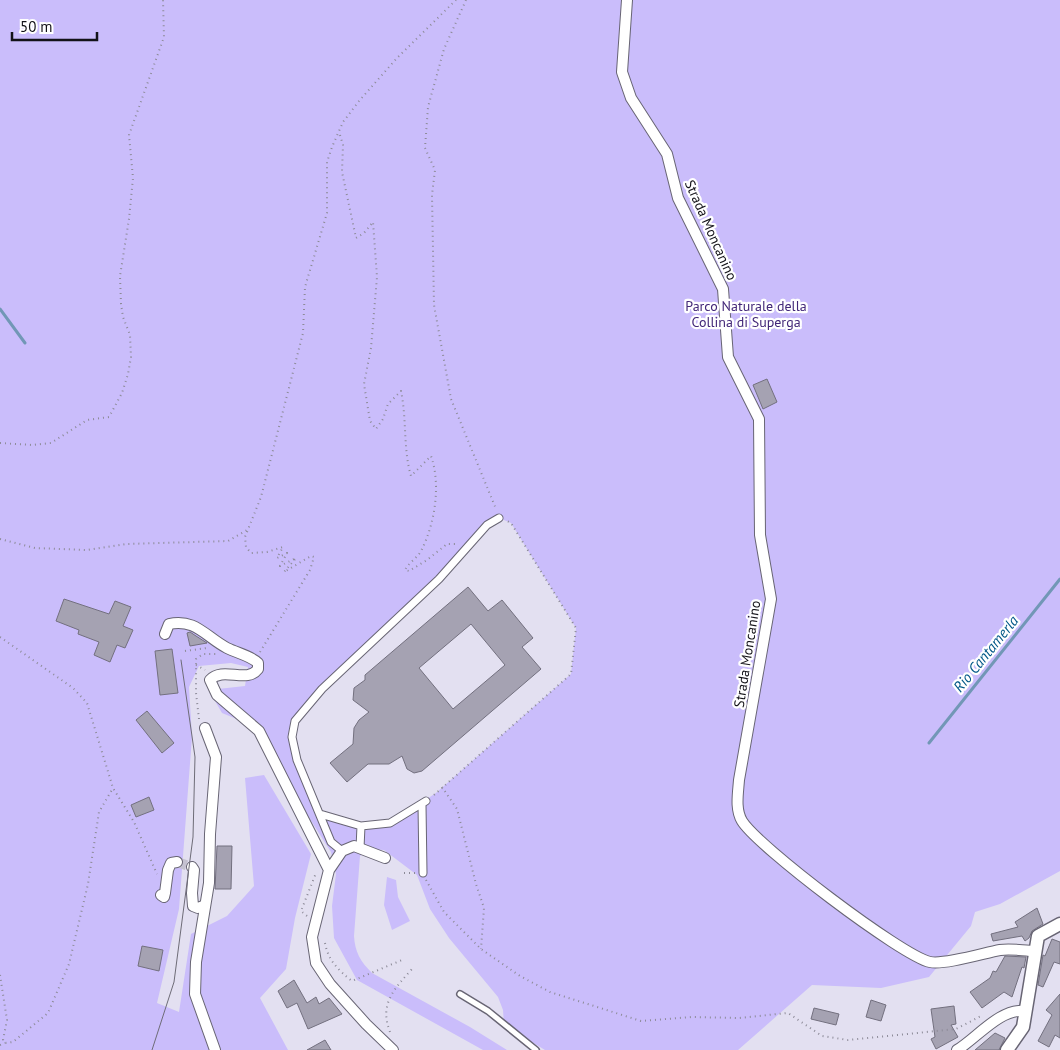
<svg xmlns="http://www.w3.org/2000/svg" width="1060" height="1050" font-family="'PT Sans',sans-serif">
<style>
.green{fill:#cabdfb;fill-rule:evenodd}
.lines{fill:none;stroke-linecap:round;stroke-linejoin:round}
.stream{stroke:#7297b6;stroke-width:3}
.building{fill:#a5a2b2;stroke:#73707f;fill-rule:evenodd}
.minor-tunnel{stroke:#c4c1d0;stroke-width:10;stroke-dasharray:10 5;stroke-linecap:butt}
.service-casing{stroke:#686574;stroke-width:8}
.pedestrian-casing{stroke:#686574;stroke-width:9}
.minor-casing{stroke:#686574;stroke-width:12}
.tertiary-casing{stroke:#686574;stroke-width:15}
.path{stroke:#8d8b98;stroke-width:2;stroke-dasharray:1 4;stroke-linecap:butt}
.service{stroke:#fff;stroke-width:5}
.pedestrian{stroke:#fff;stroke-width:7}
.minor{stroke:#fff;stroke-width:10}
.tertiary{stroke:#fff;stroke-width:12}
.tram{stroke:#6e6c77;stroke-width:1}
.labels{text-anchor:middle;stroke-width:4.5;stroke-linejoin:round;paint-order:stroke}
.street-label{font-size:14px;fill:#131218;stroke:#fff}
.park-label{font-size:14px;fill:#422778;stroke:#fff}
.water-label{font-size:15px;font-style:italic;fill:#025888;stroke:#fff}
</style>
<rect width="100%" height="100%" fill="#e3e0f1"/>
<path class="green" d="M0,0H1060V871L1000,904L975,912L971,926L929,977L881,988L812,985L738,1050H545L504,1025L503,1010L498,997L449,938L430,909L417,875L384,850L368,849L360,856L354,936C355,952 360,961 372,973L470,1027L507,1050H483L357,980L334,938L332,906L336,874L331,852L249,724L222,713L211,694L218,689L245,686L248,667L231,663L199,666L189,687L192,737L179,909L157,1003L179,1012L191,934L227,916L254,886L245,778L264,775L311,854L295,918L286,969L260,998L288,1050H0ZM499,518L511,523L576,628L571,674L436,793L390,823L361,825L320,814L292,737L295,721L322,689L439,579L487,525Z
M387,877L396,880L398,897L410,921L392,930L384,905Z"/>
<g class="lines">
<path class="stream" d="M0,309L25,343
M929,743L1060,579"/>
</g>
<path class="building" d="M767,379L777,402L763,409L753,385Z
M468,587L488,611L502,600L533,638L522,647L541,669L422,771L414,773L407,769L402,756L389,764H368L347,782L330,763L353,744L354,728L359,720L369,712L353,700L354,688L365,680V675ZM471,624L505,665L453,709L419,668Z
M64,599L109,614L115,601L131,607L123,626L133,630L125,648L117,645L110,662L94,655L99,642L78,634L79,630L56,621Z
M190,632L196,636L207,643L190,646L187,633Z
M172,649L178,693L160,695L155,651Z
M147,711L174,743L162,753L136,720Z
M149,797L154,810L136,817L131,805Z
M217,846H232L231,889H215Z
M1037,908L1043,924L1032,931L1029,938L1025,941L1022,936L993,941L991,934L1018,927L1015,922Z
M1052,939L1060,942V964L1054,962L1043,987L1038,985L1043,955L1045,956Z
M142,946L163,950L159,971L138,966Z
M1005,956L1026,957L1024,968L1022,967L1012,997L1004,992L982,1008L970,992L990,978L993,971L996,972Z
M294,980L307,1003L316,997L319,1004L329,998L342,1014L308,1029L297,1003L287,1008L278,991Z
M1060,994V1038L1055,1035L1049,1047L1038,1041L1052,1015L1046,1010Z
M871,1000L886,1005L881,1021L866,1017Z
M954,1006L956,1024L951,1025L958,1037L936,1049L931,1039L935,1037L931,1009Z
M814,1008L839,1014L836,1025L811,1019Z
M995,1033L1005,1038L999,1050H975Z
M325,1040L331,1050H307Z"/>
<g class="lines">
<path class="minor-tunnel" d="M177,862L192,867"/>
<g class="service-casing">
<path id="service" d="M460,994L488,1011L536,1050"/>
</g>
<g class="pedestrian-casing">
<path id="pedestrian" d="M422,805L423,873
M320,814L361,826L390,823L426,801
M360,848L361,826
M342,851L331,842L297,760L292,737L295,721L322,689L439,579L487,525L499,518"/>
</g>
<g class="minor-casing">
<path id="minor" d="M627,0L622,72L631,98L667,154L678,198L723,289L728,357L759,419L760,535L771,599L739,780C738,794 735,809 742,821C757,846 902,956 930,962C945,965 984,953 1000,950C1011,948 1024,951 1035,951
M165,634L169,624C195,618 206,637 227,648C237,653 251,656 258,663V669C247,684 223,666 210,680L217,695L259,731L329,870
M205,728L216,757L210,834L209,883L196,962L195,994L215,1050
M385,858L354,846L342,851L329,870L312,937L316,963L330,984L366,1024L393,1050
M192,867L194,870L192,893L193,906L198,908L205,905
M161,895L164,897L165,893L168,870L171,863L177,862
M957,1050C977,1038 1000,1008 1025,1011"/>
</g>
<g class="tertiary-casing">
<path id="tertiary" d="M1007,1050L1023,1027L1038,936L1060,924"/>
</g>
<path class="path" d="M466,0L444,49L428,107L425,148L435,170L432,195L434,305L451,399L496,509
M340,135L343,145L342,172L356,238L364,233L373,222L377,277L371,348L364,384L370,421L376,429L383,419L388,404L401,391C407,420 403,449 411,476L431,456C441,484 435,523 422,549C418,558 409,562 405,570L409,571L427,560L447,544H458
M0,443L32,445L51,443L87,420L109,417L122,393L128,374L131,357L130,335L123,317L121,304L120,276L129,219L133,178L129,135L164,37L163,0
M0,539L35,548L87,550L126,544L228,541L247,530
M0,637L73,688L87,703L113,788L134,822L157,874
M185,651L207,648
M260,652L310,570L314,557L311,556L284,572L296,558L280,566L287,553L277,558L283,547L267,552L251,553L246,547L245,537L261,497L303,333L305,287L327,213V162L332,147L343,122L359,101L397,58L456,0
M196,665L205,670
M199,719L196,693V659L203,654H217
M442,787L457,809L476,884L484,908L481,949
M434,795L571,674L576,628L511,523L507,521
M404,873H415
M426,880L444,912L481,949L520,976L550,992L641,1021L692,1017L739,1018L788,1013L822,1036L848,1040L956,1029L981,1016
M307,916L301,911L316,873
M325,943C328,960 338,970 352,981L402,960
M0,975L7,1020L3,1040L5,1043L13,1042L48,1013L69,964L88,884L99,812L113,788
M390,1032C379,1004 394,989 412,969
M0,1045L5,1043"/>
<use href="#service" class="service"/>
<use href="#pedestrian" class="pedestrian"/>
<use href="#minor" class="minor"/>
<use href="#tertiary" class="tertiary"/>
<path class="tram" d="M152,1050L174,982L193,837L195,757L181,660"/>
</g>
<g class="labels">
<g class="street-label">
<text transform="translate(711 230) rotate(66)" y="5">Strada Moncanino</text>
<text transform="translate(747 654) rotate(-81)" y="5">Strada Moncanino</text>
</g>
<g class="park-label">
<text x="746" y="311">Parco Naturale della<tspan x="746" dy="16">Collina di Superga</tspan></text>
</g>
<g class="water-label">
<text transform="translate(986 654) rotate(-51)" y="5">Rio Cantamerla</text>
</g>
</g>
<path d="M12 32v8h85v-8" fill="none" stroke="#131218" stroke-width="2.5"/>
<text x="20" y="32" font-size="15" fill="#131218" stroke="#ffffff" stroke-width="4" paint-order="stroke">50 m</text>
</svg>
